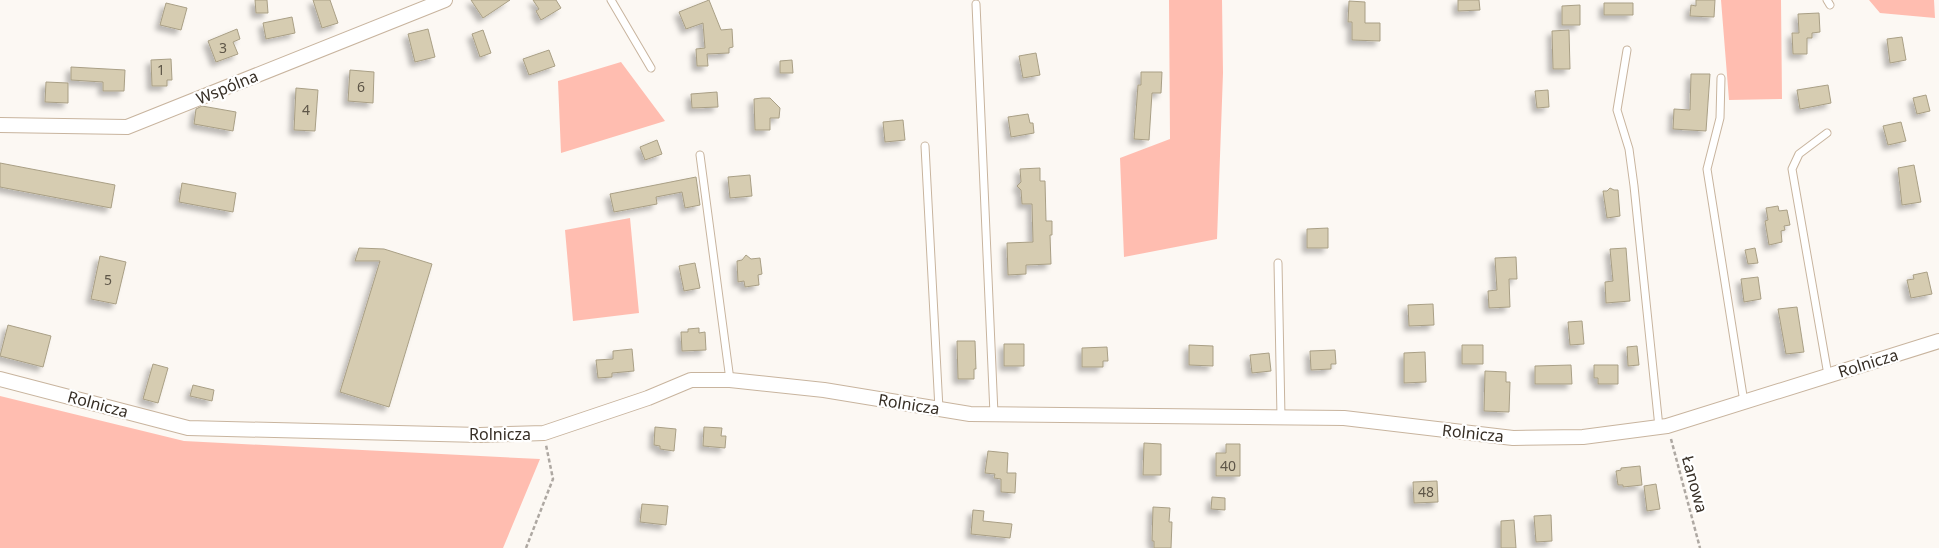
<svg xmlns="http://www.w3.org/2000/svg" width="1939" height="548" font-family="'Noto Sans',sans-serif">
<style>
.green{fill:#ffbdb0}
.building{fill:#d6ccb1;stroke:#a99f85;filter:url(#shadow)}
.lines{fill:none;stroke-linecap:round;stroke-linejoin:round}
.service-casing{stroke:#c8b49e;stroke-width:9}
.minor-casing{stroke:#c8b49e;stroke-width:16}
.path{stroke:#aea8a2;stroke-width:2.5;stroke-dasharray:4 2.5;stroke-linecap:butt}
.service{stroke:#fff;stroke-width:7}
.minor{stroke:#fff;stroke-width:14}
.labels{text-anchor:middle;stroke-width:4.5;stroke-linejoin:round;paint-order:stroke}
.number-label{font-size:14px;fill:#5e5648}
.street-label{font-size:16px;fill:#362e25;stroke:#fff}
</style>
<defs>
<filter id="shadow"><feDropShadow dx="-4.5" dy="4.5" stdDeviation="2.5" flood-color="#0004"/></filter>
</defs>
<rect width="100%" height="100%" fill="#fcf8f3"/>
<path class="green" d="M1169,0H1222L1223,73L1217,239L1124,257L1120,158L1170,139Z
M1721,0H1781L1782,99L1729,100Z
M1869,0H1934L1935,18L1880,13Z
M621,62L665,121L561,153L558,81Z
M630,218L639,313L573,321L565,230Z
M0,396L184,441L540,459L503,548H0Z"/>
<path class="building" d="M255,0H267L268,13H256Z
M313,0H330L338,23L322,28Z
M471,0H510L483,18Z
M533,0H556L561,8L541,20L536,11L539,9Z
M709,0L721,30L732,29L733,47L729,48V53L707,54L708,66H697L696,49L705,48L703,23L686,29L679,12Z
M1458,0H1479L1480,10L1458,11Z
M1696,0H1715L1714,17L1690,16L1691,5L1696,6Z
M1349,1L1365,2V23H1380V41L1352,40V22H1348Z
M166,3L187,8L181,30L160,25Z
M1604,3H1633V15H1604Z
M1580,5V25H1562V6Z
M1819,13L1820,32L1812,33V38H1807V54H1793L1792,33H1799L1798,14Z
M292,17L295,33L266,39L263,23Z
M237,29L240,39L233,42L238,54L216,62L208,41Z
M428,29L435,57L415,62L408,34Z
M483,30L491,53L480,57L472,34Z
M1569,30L1570,69H1553L1552,31Z
M1902,37L1906,60L1890,63L1887,39Z
M549,50L555,66L529,75L523,59Z
M1036,53L1040,75L1023,78L1019,56Z
M171,59L172,80H167V86H152L151,60Z
M792,60L793,73H780V61Z
M71,67L125,70L124,91H103V82L71,80Z
M350,70L374,72L373,103L348,101Z
M1141,72H1162L1161,93H1152L1149,140L1134,139L1138,85H1141Z
M1691,74H1710L1706,131L1673,129L1674,109L1690,110Z
M46,82L68,83V103L45,102Z
M1828,85L1831,103L1800,109L1797,90Z
M296,88L318,90L315,131L294,130Z
M1548,90L1549,107L1537,108L1535,91Z
M717,92L718,107L692,108L691,94Z
M1926,95L1930,111L1917,114L1913,98Z
M762,98H770L780,108L779,118H770V130H755L754,99Z
M202,106L236,112L233,131L194,124L196,109Z
M1028,114L1030,123H1033L1034,133L1011,137L1008,117Z
M903,120L905,140L885,142L883,122Z
M1901,122L1906,141L1888,145L1883,126Z
M657,140L662,154L645,160L640,147Z
M0,163L115,185L111,208L0,187Z
M1914,165L1921,202L1902,205L1898,168Z
M1040,168V181H1045L1046,221H1052V235H1050L1051,264L1026,265V274L1008,275L1007,243L1033,242L1032,204H1022L1021,190L1017,186L1021,182L1020,169Z
M750,175L752,196L730,198L728,177Z
M696,177L700,205L685,208L682,192L656,197L657,204L614,212L610,194Z
M182,183L236,193L233,212L179,202Z
M1610,188L1614,190H1618L1620,216L1607,218L1603,191H1607Z
M1778,206L1779,211L1787,210L1790,225L1784,226L1785,230L1781,231L1782,242L1769,245L1765,221L1768,220L1766,208Z
M1328,228V248H1307V229Z
M359,248L384,249L432,264L389,407L340,392L380,261H355Z
M1626,248L1630,301L1606,303L1605,282L1613,281L1610,249Z
M1755,248L1758,263L1748,264L1745,250Z
M746,255L751,259L760,258L762,274L758,275L759,285L745,287L744,281L738,282L737,261L742,260Z
M100,256L126,262L116,304L91,299Z
M1516,257L1517,279H1509L1510,307L1489,308L1488,291L1497,290L1495,258Z
M695,263L700,288L684,291L679,266Z
M1927,272L1932,294L1911,298L1907,280L1914,279L1913,275Z
M1758,277L1761,299L1744,302L1741,279Z
M1433,304L1434,325L1409,326L1408,305Z
M1797,307L1804,352L1786,354L1778,309Z
M1582,321L1584,344L1570,345L1568,322Z
M8,325L51,336L43,367L0,356Z
M699,328V333L705,332L706,350L682,351L681,332H688V329Z
M957,341H975L976,369H974V379H958Z
M1004,344H1024V366H1004Z
M1189,345L1213,346V366L1189,365Z
M1462,345H1483V364H1462Z
M1637,346L1639,365L1628,366L1627,347Z
M1107,347L1108,361H1103V367H1082V348Z
M632,349L634,371L612,373V377L598,378L596,360L613,359V351Z
M1335,350L1336,364H1331V369L1311,370L1310,351Z
M1425,352L1426,382L1404,383V353Z
M1269,353L1271,371L1252,373L1250,355Z
M153,364L168,368L158,403L143,399Z
M1571,365L1572,384H1535V366Z
M1594,365H1618V384H1598V378H1594Z
M1485,371L1506,372V382H1510L1509,412L1484,411Z
M193,385L214,390L212,401L190,396Z
M655,427L676,429L674,451L660,449V446L654,445Z
M704,427L722,428L721,436H726L725,448L703,446Z
M1144,443L1161,444V475H1143Z
M1226,444H1240V476H1216V453H1226Z
M988,451L1008,453L1007,473H1016L1015,493L1001,492V479L994,478L995,474L985,473Z
M1640,466L1642,485L1623,487V485H1618L1616,471L1621,470V468Z
M1437,481L1438,502L1414,503L1413,482Z
M1656,484L1660,509L1647,511L1644,486Z
M1212,497L1225,498V510L1211,509Z
M642,504L668,506L666,525L640,522Z
M1153,507L1170,508L1169,522H1172L1171,548H1154V541H1152Z
M973,510L984,511L983,521L1012,524L1010,538L971,534Z
M1551,515L1552,541L1536,542L1534,516Z
M1514,520L1516,548H1501V521Z"/>
<g class="lines">
<g class="service-casing">
<path id="service" d="M611,0L651,68
M1827,0L1830,5
M976,4L994,414
M1627,50L1617,110L1629,149L1634,186L1659,427
M1721,78L1720,118L1707,169L1744,402
M1827,133L1799,154L1792,169L1828,375
M925,146L939,409
M700,155L730,380
M1278,263L1281,417"/>
</g>
<g class="minor-casing">
<path id="minor" d="M0,125L127,127L445,0
M0,379L188,428L480,435L544,433L648,398L691,380H730L824,390L970,414L1344,418L1513,438L1583,437L1667,426L1939,341"/>
</g>
<path class="path" d="M1671,439L1700,548
M526,548L553,479L546,445"/>
<use href="#service" class="service"/>
<use href="#minor" class="minor"/>
</g>
<g class="labels">
<g class="number-label">
<text x="223" y="53">3</text>
<text x="161" y="75">1</text>
<text x="361" y="92">6</text>
<text x="306" y="115">4</text>
<text x="108" y="285">5</text>
<text x="1228" y="471">40</text>
<text x="1426" y="497">48</text>
</g>
<g class="street-label">
<text transform="translate(227 87) rotate(-22)" y="6">Wspólna</text>
<text transform="translate(1868 363) rotate(-17)" y="6">Rolnicza</text>
<text transform="translate(98 404) rotate(15)" y="6">Rolnicza</text>
<text transform="translate(909 404) rotate(9)" y="6">Rolnicza</text>
<text transform="translate(1473 433) rotate(6)" y="6">Rolnicza</text>
<text x="500" y="440">Rolnicza</text>
<text transform="translate(1695 484) rotate(75)" y="6">Łanowa</text>
</g>
</g>
</svg>
